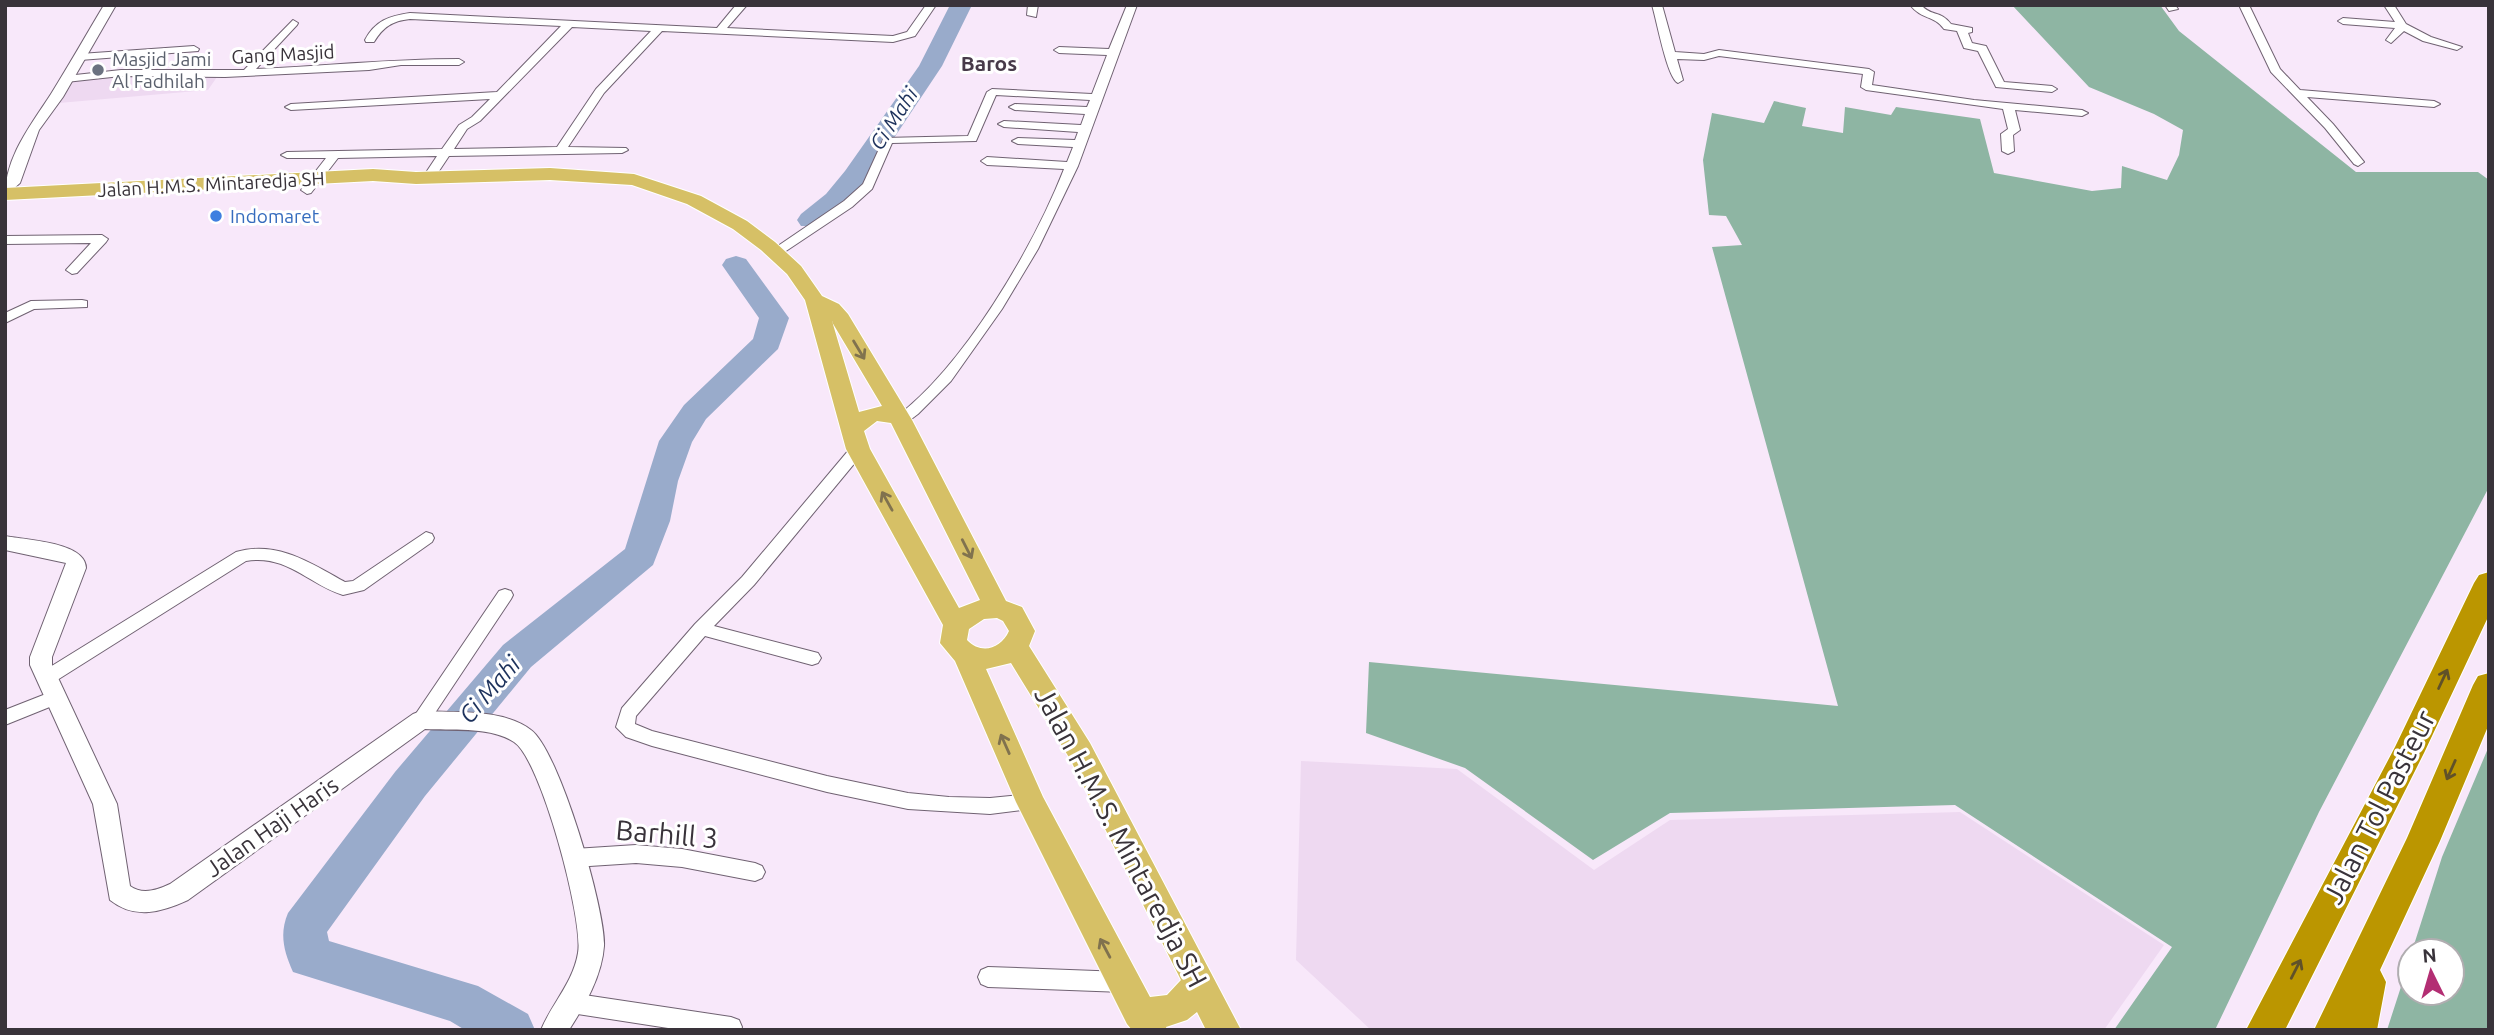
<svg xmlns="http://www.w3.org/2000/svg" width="2494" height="1035" font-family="Ubuntu,sans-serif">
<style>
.built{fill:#eed9f1}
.forest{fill:#8eb5a3}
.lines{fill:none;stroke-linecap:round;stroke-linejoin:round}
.river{fill:#99abcb;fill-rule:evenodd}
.minor-casing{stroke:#706272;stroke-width:2}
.tertiary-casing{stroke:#706272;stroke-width:2}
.primary-casing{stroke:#fff;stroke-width:2}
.motorway-casing{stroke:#fff;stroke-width:2}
.minor{fill:#fff;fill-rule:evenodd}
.tertiary{fill:#fff;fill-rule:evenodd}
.primary{fill:#d6c066;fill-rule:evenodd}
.motorway{fill:#bb9600;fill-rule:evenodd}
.oneway{stroke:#80724e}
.oneway2{stroke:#605129}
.worship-dot{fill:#6b7280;stroke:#fff;stroke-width:2.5}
.shop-dot{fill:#3f7fe0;stroke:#fff;stroke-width:2.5}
.labels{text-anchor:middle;stroke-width:6;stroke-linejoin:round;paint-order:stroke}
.far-street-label{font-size:19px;fill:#39333a;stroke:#fff}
.far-worship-label{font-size:19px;fill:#5b616d;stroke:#fff;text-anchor:start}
.far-shop-label{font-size:19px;fill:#366cbe;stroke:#fff;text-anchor:start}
.far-quarter-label{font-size:21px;font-weight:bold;fill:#473a49;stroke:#fff}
.far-water-label{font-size:21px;font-style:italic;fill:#1d325c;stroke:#fff}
.street-label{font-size:23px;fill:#39333a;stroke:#fff}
.water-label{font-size:24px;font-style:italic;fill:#1d325c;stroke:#fff}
.near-street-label{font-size:28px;fill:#39333a;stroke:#fff}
</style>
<rect width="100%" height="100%" fill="#f8e8fa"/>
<path class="built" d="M121,74L217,77L208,90L59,103L76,78Z
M1301,761L1457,769L1594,870L1670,820L1960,812L2164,945L2104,1030H1371L1296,960Z"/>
<path class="forest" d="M2012,5H2160L2179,31L2356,172H2478L2489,180V487L2319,812L2215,1030H2114L2172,947L1955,805L1670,813L1593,860L1465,768L1366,733L1369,662L1838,706L1712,247L1742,245L1726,216L1709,215L1703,160L1712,113L1764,123L1774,101L1806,108L1802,126L1843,133L1845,107L1891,115L1896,107L1980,119L1994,173L2092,191L2121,188L2122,166L2167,180L2179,155L2183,130L2154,114L2089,87Z
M2489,746V1030H2387L2410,959V993H2452V951H2412L2442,857Z"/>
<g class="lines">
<path class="river" d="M950,5H972L942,66L868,177L845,205L821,226H801L797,220L801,214L826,194L845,171L919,66Z
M736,256L746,259L789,318L778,349L706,419L692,442L678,481L670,521L653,565L531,667L425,796L327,932L329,941L478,986L528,1014L535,1030H465L450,1021L293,972C284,952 279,934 288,913L395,772L503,645L625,549L659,441L684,405L753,339L759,318L722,265L726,259Z"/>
<g class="minor-casing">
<path id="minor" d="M736,5H747L727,28L893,36L907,32L926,5H936L915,36L893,42L662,31L604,93L568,147L626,148L628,150L622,153L449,156L433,180L429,181L423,177L437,156L338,158L311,193L307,194L301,190L326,158H287L281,155L287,152L442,149L459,125L472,117L490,99L291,110L285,107L291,104L497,92L561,26L410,19C392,21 383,27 374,42H366L365,40C375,21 389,16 410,13L717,28ZM572,27L651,31L596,89L557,147L454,149L467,129L480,121Z
M1028,5H1038L1036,17L1027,15Z
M1127,5H1137L1078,166L1038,249L1002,309L951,381L918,414L906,423H896L894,420L896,417C964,366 1033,248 1064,169L987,165L981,161L987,157L1067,162L1073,147L1018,144L1012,141L1018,138L1075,140L1078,132L1004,127L998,124L1004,121L1081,125L1085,114L1015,110L1009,107L1015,104L1087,107L1090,100L996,95L976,141L892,143L872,189L852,207L780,255H770L769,252L844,201L863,184L884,138L968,136L987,92L992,89L1092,94L1107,55L1059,53L1054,50L1059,47L1109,49Z
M1652,5H1662L1675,52L1704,54L1719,50L1869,69L1874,72L1872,85L1974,100L2082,110L2088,113L2082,116L2015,110L2020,130L2013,135L2014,151L2008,154L2002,151L2001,134L2008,129L2003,109L1866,90L1861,87L1863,74L1719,56L1704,60L1677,59L1683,80L1678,83C1667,78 1657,21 1652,5Z
M1910,5H1921C1932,17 1940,10 1951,24L1972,28V32L1968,33L1972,43L1986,46L2004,82L2052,86L2057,89L2052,92L1996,87L1978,51L1964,48L1957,31L1944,29C1934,15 1922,20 1910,5Z
M2165,5H2175L2178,9L2169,11Z
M2239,5H2249L2280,69L2300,90L2434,101L2440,104L2434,107L2307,97L2333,124L2364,162L2358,166L2354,164L2325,128L2271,72Z
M2384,5H2394L2406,24L2431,37L2462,47L2457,50L2423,41L2404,31L2391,43L2386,40L2395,28L2343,24L2338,21L2343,18L2395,22Z
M293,20L298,23L297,25L256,69C324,66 391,59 459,59L464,62L459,65H401L369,70L225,77L121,76L66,82L61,79L66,76L121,70H244Z
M194,46L199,49L198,51L80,60L75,57L80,54Z
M102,235L108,239L106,242L77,273L72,274L66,270L91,243L5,244V236Z
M82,300L87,301V307L34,309L5,323V313L31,301Z
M858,444L863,445L865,449L863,453L754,585L714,626L818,653L821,658L818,663L812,665L705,636L636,716L635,724L652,731L827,776L908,793L949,797L990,798L1031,794L1038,796L1040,802L1038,808L990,814L908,809L827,792L652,746L626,737L616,727L622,708L695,624L742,577L853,445Z
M426,532L432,534L434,538L432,542L364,590L343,595C308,584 287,554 246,561L54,682L48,684L42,682L39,677L42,672L236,552C277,540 311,563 345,582L353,581Z
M505,589L511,591L513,595L511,599L427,725L421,727L415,725L412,720L415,715L499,591Z
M56,690L62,692L65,697L62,702L5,725V710Z
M636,845L682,849L755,863L762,866L765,872L762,878L755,881L682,867L636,863L574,867L567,864L564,858L567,852L574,849Z
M988,967L1123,972L1130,975L1134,982L1130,989L1123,992L988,987L981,984L978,977L981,970Z
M571,993L731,1017L739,1020L742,1027L741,1030H681L571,1013L563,1010L560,1003L563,996Z"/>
</g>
<g class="tertiary-casing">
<path id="tertiary" d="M104,5H116L63,97L39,130L20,183L5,196C5,157 31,125 51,94C69,65 86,35 104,5Z
M5,536C26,540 86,542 86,568L52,657V665L117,804L130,886C142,895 158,890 170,884L413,714L421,711C455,713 502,708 531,730C559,750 606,911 604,946C602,976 585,1005 569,1030H541C552,1003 573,983 578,953C584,921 541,759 514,742C490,726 452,731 425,729L188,900C162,912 135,920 110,900L93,804L30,665V657L66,563L5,550Z"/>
</g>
<g class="primary-casing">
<path id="primary" d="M550,168L634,174L701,196L747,221L775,242L801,266L822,296L839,304L848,314L912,420L1006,601L1022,607L1035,631L1029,646L1090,743L1241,1030H1206L1197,1012L1187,1020L1166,1027L1167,1030H1132L1127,1024L1016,802L955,661L940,643L943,625L846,449L805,300L787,274L761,250L733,229L687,204L632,185L550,180L416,184L373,181L5,200V188L373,169L416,172ZM832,321V322L882,406L859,412ZM877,421L891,423L980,600L959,608L870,449L864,431ZM997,618L1003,621L1009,631C1001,649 981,655 967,640L969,629L984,619ZM1011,663L1070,759L1181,980L1167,995L1150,997L1043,797L986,669Z"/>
</g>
<g class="motorway-casing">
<path id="motorway" d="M2489,572V615L2424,753L2285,1030H2246L2395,747L2474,583L2479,575Z
M2489,673V724L2440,841L2380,970L2386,982L2377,1030H2314L2407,838L2473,685L2478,676Z"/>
</g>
<use href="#minor" class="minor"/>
<use href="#tertiary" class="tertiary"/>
<use href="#primary" class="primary"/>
<use href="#motorway" class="motorway"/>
</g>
<defs><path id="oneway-shaft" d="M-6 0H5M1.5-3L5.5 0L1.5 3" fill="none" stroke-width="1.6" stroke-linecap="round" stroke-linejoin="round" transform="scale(1.75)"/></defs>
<g class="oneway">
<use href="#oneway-shaft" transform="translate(859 350) rotate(59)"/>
<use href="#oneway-shaft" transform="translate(887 501) rotate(-119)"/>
<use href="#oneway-shaft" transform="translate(967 549) rotate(63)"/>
<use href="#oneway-shaft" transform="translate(1005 744) rotate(-114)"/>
<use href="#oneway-shaft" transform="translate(1105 948) rotate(-118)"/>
</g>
<g class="oneway2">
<use href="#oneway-shaft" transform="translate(2443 679) rotate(-65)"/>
<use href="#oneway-shaft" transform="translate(2451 770) rotate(114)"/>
<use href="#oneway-shaft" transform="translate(2296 969) rotate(-63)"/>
</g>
<circle class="worship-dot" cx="98" cy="70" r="7"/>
<circle class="shop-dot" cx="216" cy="216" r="7"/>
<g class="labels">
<g class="far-street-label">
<text transform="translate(283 54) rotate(-3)" y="7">Gang Masjid</text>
<text transform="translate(211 184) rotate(-3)" y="7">Jalan H.M.S. Mintaredja SH</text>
</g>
<g class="far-worship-label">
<text x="112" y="66">Masjid Jami<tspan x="112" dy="22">Al Fadhilah</tspan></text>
</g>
<g class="far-shop-label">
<text x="230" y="223">Indomaret</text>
</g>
<g class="far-quarter-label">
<text x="989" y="71">Baros</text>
</g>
<g class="far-water-label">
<text transform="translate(894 119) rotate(-57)" y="7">Ci Mahi</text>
</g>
<g class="street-label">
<text transform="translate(272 827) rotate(-35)" y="8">Jalan Haji Haris</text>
</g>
<g class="water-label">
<text transform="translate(490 690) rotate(-49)" y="8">Ci Mahi</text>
</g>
<g class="near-street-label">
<text transform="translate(2379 807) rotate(-63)" y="10">Jalan Tol Pasteur</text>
<text transform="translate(667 834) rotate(5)" y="10">Barhill 3</text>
<text transform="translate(1121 837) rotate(62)" y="10">Jalan H.M.S. Mintaredja SH</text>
</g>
</g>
<rect width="2494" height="1035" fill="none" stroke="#39333a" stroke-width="14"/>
<g transform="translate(2431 972) rotate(355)"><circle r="33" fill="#ffffff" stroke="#b0adb0" stroke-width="2"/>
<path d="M0-5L12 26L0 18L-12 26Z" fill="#b32e73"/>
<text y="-10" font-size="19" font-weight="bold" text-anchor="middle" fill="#39333a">N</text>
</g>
</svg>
